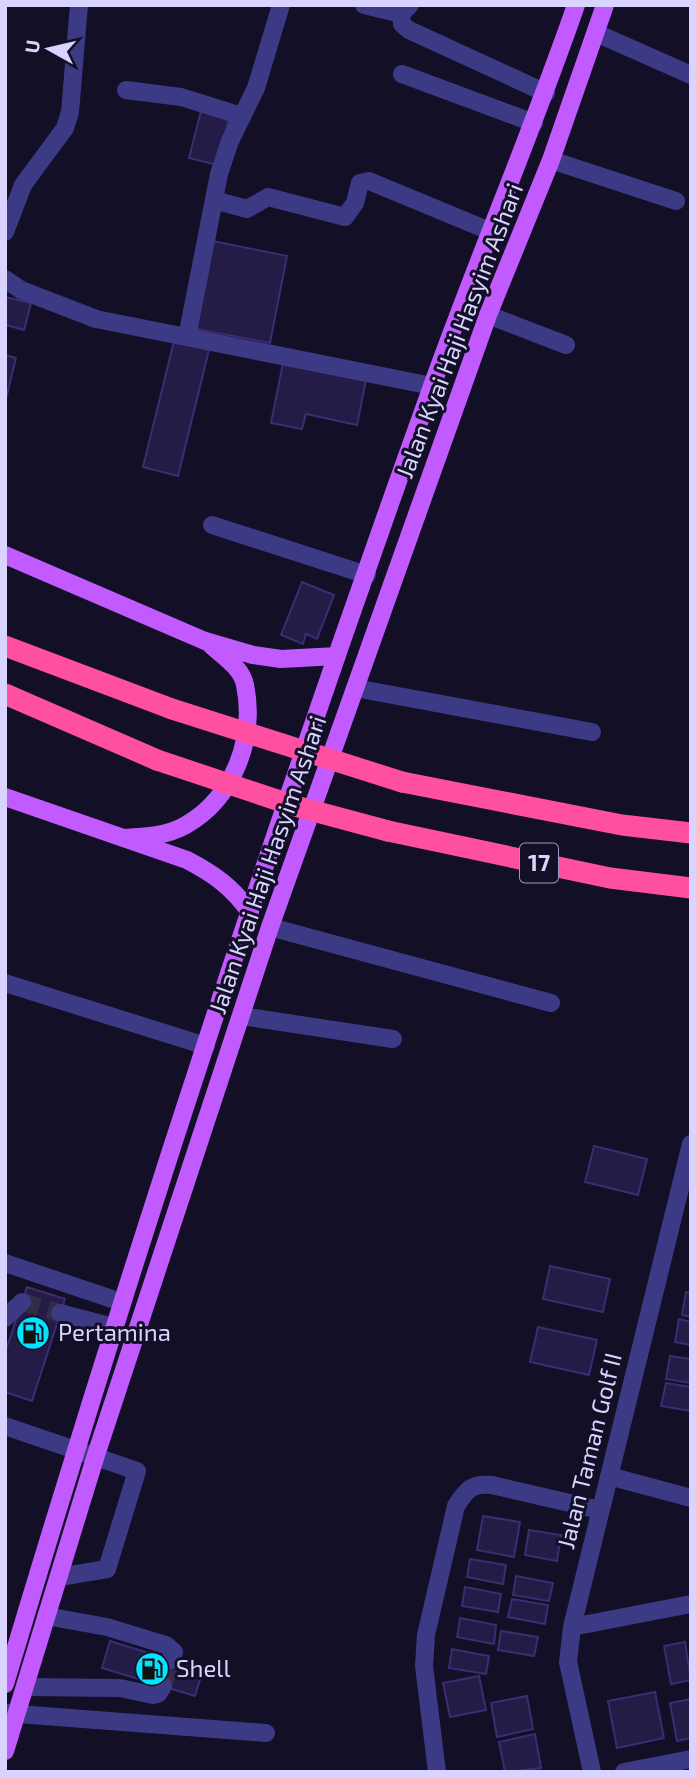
<svg xmlns="http://www.w3.org/2000/svg" width="696" height="1777" font-family="'Exo 2',sans-serif">
<style>
.building{fill:#241b47;stroke:#3b2d73;stroke-width:2}
.lines{fill:none;stroke-linecap:round;stroke-linejoin:round}
.minor-tunnel{stroke:#312d47;stroke-width:18;stroke-dasharray:18 9;stroke-linecap:butt}
.minor{stroke:#3d3a85;stroke-width:18}
.major{stroke:#c25bff;stroke-width:18}
.highway{stroke:#ff4fa3;stroke-width:21}
.highway-bridge{stroke:#ff4fa3;stroke-width:21}
.labels{text-anchor:middle;stroke-width:6;stroke-linejoin:round;paint-order:stroke}
.shield{fill:#130f26;stroke:#9e99be;stroke-width:2}
.shield-label{font-size:23px;font-weight:bold;fill:#d9d4ff}
.street-label{font-size:24px;fill:#d9d4ff;stroke:#130f26}
.poi-label{font-size:24px;fill:#d9d4ff;stroke:#130f26;text-anchor:start}
</style>
<rect width="100%" height="100%" fill="#130f26"/>
<path class="building" d="M202,107L230,114L217,165L189,158Z
M208,240L287,256L270,343L191,328Z
M5,297L31,303L24,330L6,325L5,330Z
M174,341L209,350L178,476L143,467Z
M5,355L16,358L5,403Z
M283,363L366,380L357,425L306,414L302,429L271,423Z
M302,582L334,595L317,639L306,634L303,644L281,635Z
M594,1146L647,1159L638,1195L585,1182Z
M550,1266L610,1279L603,1312L543,1299Z
M27,1287L65,1299L32,1401L5,1392V1353Z
M686,1292L691,1293V1317L682,1315Z
M679,1319L691,1322V1345L675,1342Z
M538,1327L597,1340L589,1375L530,1362Z
M670,1356L691,1359V1383L666,1379Z
M666,1383L691,1387V1411L661,1406Z
M483,1516L520,1522L514,1557L477,1550Z
M529,1530L561,1535L557,1561L525,1555Z
M470,1559L506,1565L503,1584L467,1577Z
M516,1576L553,1583L549,1601L513,1595Z
M465,1587L501,1594L498,1612L462,1606Z
M512,1599L548,1605L545,1624L508,1617Z
M460,1618L496,1625L494,1644L457,1637Z
M501,1631L538,1637L534,1656L498,1650Z
M110,1641L203,1670L195,1696L102,1668Z
M685,1642L691,1680L671,1684L664,1646Z
M452,1649L489,1656L486,1674L449,1668Z
M479,1676L486,1710L450,1717L443,1683Z
M655,1692L664,1738L617,1748L608,1701Z
M527,1696L533,1729L497,1737L491,1703Z
M691,1699V1738L677,1741L670,1703Z
M535,1734L541,1768L505,1772L499,1742Z"/>
<g class="lines">
<path class="minor-tunnel" d="M22,1302L60,1313
M163,1686L171,1660"/>
<path class="minor" d="M364,5L401,14L410,5
M401,14L402,24L409,30L546,93
M596,33L691,75
M402,74L534,123
M126,90L181,97L242,116
M551,160L676,201
M214,200L247,209L268,197L345,217L355,203L360,183L369,181L492,232
M5,232L23,185L65,128L70,112L79,5
M5,279L21,290L96,319L432,386
M488,315L566,345
M187,337L219,174L230,141L256,88L281,5
M212,525L367,575
M355,688L592,732
M270,927L551,1003
M5,983L206,1046
M241,1016L393,1039
M5,1263L121,1302
M60,1313L113,1327
M5,1318L22,1302
M5,1426L137,1471L107,1569L59,1577
M609,1476L691,1498
M46,1616L107,1627L166,1645L174,1652L171,1660
M572,1627L691,1604
M25,1687L120,1688L153,1695L158,1694L163,1686
M5,1713L266,1733
M437,1772L424,1666L426,1635L456,1506C467,1489 472,1483 492,1485L600,1510
M592,1772L568,1662L572,1627L691,1144
M624,1772L691,1759"/>
<path class="major" d="M5,555L205,641L253,655L281,659L337,656
M5,797L187,860C214,874 232,887 250,912
M124,838C145,837 167,836 186,825C233,798 256,739 245,685C242,668 223,656 211,645
M5,1684C135,1249 277,817 431,389C477,260 531,135 576,5
M5,1751L95,1458L270,927L488,315L551,160L605,5"/>
<path class="highway" d="M5,646L172,709
M5,694L157,760
M402,782L622,825L691,833
M388,831L610,878L691,888"/>
<path class="highway-bridge" d="M172,709L402,782
M157,760L295,806L388,831"/>
</g>
<defs>
<g id="fuel-disc" transform="scale(1.75)"><circle r="9.5" fill="#00e5ff" stroke="#130f26"/><path d="M-5.5-6h7V0h2V4h1.3V-2.5L3-4.5l.8-.8L6-3V5H2.5V1h-1V6h-7ZM-4.2-4.7v3.2H.2V-4.7Z" fill="#111"/></g>
</defs>
<g fill-rule="evenodd">
<use href="#fuel-disc" x="33" y="1333"/>
<use href="#fuel-disc" x="152" y="1669"/>
</g>
<g class="labels">
<rect class="shield" x="520" y="843.5" width="38" height="39" rx="5"/>
<g class="shield-label">
<text x="539" y="871">17</text>
</g>
<g class="street-label">
<text transform="translate(460 331) rotate(-69)" y="8">Jalan Kyai Haji Hasyim Ashari</text>
<text transform="translate(268 865) rotate(-71)" y="8">Jalan Kyai Haji Hasyim Ashari</text>
<text transform="translate(590 1451) rotate(-76)" y="8">Jalan Taman Golf II</text>
</g>
<g class="poi-label">
<text x="58" y="1341">Pertamina</text>
<text x="176" y="1677">Shell</text>
</g>
</g>
<rect width="696" height="1777" fill="none" stroke="#d9d4ff" stroke-width="14"/>
<g transform="translate(49 49) rotate(278)" stroke="#130f26" stroke-width="5" paint-order="stroke">
<path d="M0-5L12 26L0 18L-12 26Z" fill="#d9d4ff"/>
<text y="-10" font-size="19" font-weight="bold" text-anchor="middle" fill="#d9d4ff">U</text>
</g>
</svg>
